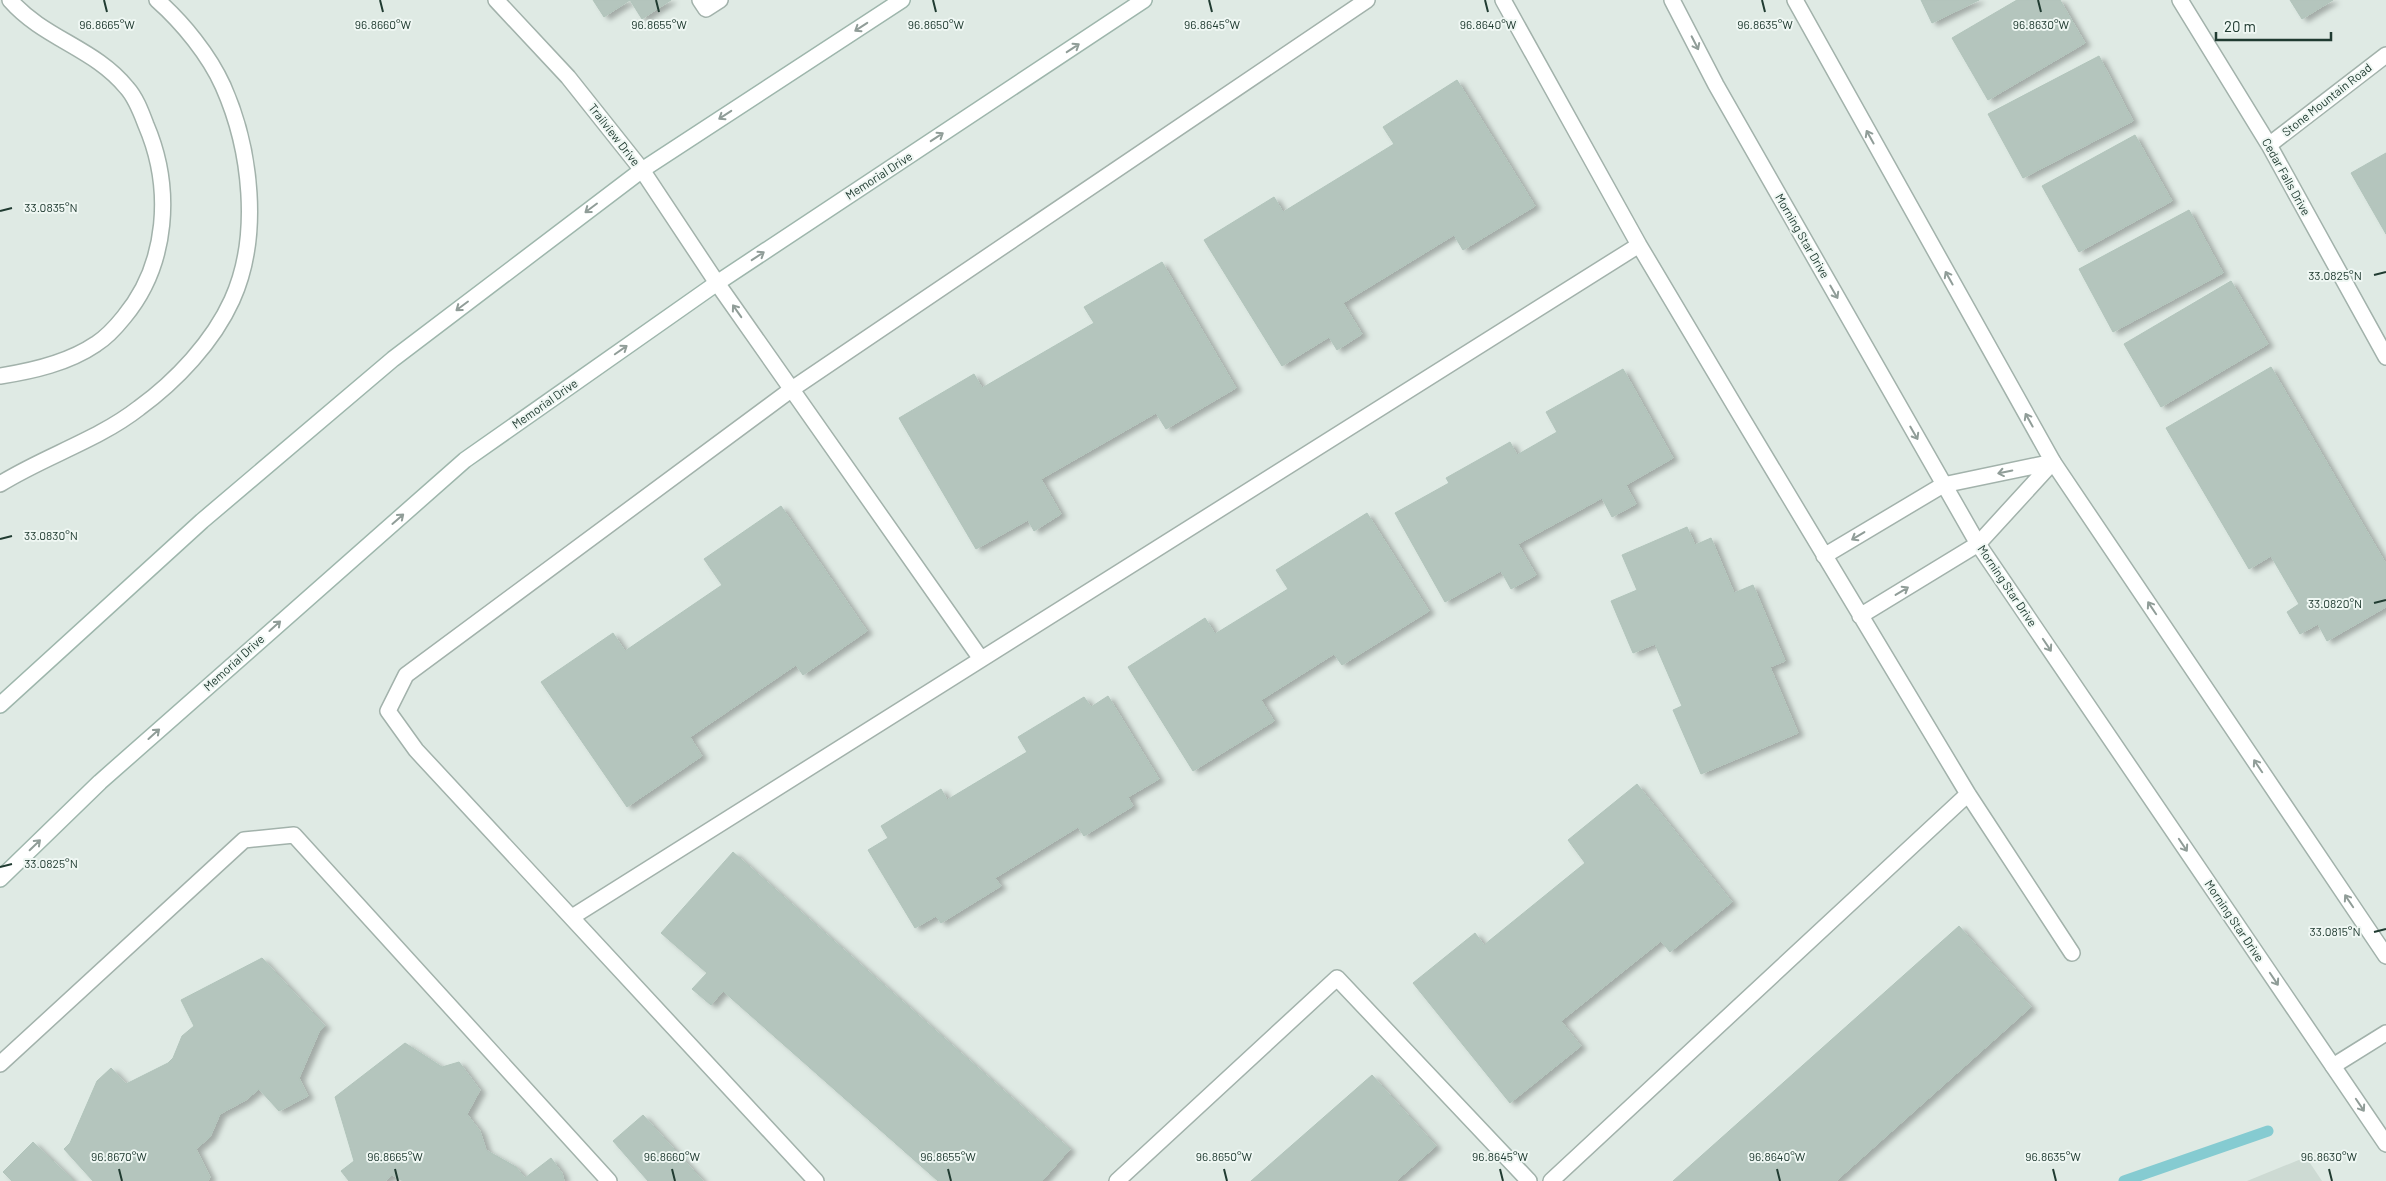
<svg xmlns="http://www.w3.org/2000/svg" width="2386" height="1181" font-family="Barlow,sans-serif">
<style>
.built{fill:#cddad3}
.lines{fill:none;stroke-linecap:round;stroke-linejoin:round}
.stream{stroke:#85cbd1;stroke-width:11}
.building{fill:#b4c5bd;stroke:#b1c4bb;filter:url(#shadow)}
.service-casing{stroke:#a2b2ab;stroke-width:18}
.minor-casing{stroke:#a2b2ab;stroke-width:18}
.tertiary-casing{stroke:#a2b2ab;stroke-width:18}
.secondary-casing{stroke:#9eb6ac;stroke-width:18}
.service{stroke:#fff;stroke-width:15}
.minor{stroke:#fff;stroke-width:15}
.tertiary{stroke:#fff;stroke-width:15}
.secondary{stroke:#fff;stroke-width:15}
.oneway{stroke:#909d98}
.ticks{fill:none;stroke:#203b31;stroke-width:2}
.labels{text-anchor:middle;stroke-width:4;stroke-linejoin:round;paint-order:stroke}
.street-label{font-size:12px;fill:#203b31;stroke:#eff7f3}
.ticks-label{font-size:12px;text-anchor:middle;fill:#203b31;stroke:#eff7f3;stroke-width:4;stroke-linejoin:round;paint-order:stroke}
</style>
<defs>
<filter id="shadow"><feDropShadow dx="5.5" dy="3" stdDeviation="2.5" flood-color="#0004"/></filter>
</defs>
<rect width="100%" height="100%" fill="#dfeae4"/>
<path class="built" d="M2306,1157L2322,1181H2247Z"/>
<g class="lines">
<path class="stream" d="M2124,1181L2268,1131"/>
</g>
<path class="building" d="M593,0H630L604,17Z
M630,0H671L642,19Z
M1921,0H1979L1932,23Z
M2017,0H2060L2085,43L1988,100L1952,38Z
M2290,0H2333L2302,19Z
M2099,56L2133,121L2023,178L1988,114Z
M1457,80L1535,206L1463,250L1454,235L1343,303L1362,334L1337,350L1329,337L1282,366L1204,240L1274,197L1283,212L1394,144L1383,127Z
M2135,135L2172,201L2079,252L2042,186Z
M2386,153V234L2351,173Z
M2189,210L2223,273L2113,332L2079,269Z
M1162,262L1236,388L1166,429L1156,413L1041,479L1061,514L1034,531L1028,520L976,549L899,418L974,374L982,388L1094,323L1084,307Z
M2231,281L2268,344L2161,407L2124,344Z
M2271,367L2386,564V607L2327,641L2318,624L2300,634L2287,612L2299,604L2271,556L2249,569L2166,428Z
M1623,369L1673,458L1626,485L1636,504L1612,517L1602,498L1518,544L1536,575L1511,589L1501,571L1445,602L1395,513L1449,483L1446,478L1510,442L1517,455L1557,432L1546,412Z
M781,506L867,631L803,675L796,665L690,737L702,756L627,807L541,682L613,633L625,651L722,585L704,559Z
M1367,513L1429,611L1342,665L1334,654L1261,700L1274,721L1193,771L1128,667L1205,618L1215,634L1288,589L1276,570Z
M1687,527L1695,545L1711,538L1734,593L1753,585L1785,661L1770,667L1798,733L1701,774L1673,710L1682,706L1655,644L1633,653L1611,601L1637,590L1622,555Z
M1108,696L1159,779L1128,797L1133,806L1084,836L1078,827L995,878L1001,886L941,923L936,916L915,928L868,850L888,838L881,826L941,789L947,800L1027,752L1018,737L1084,697L1091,707Z
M1637,784L1732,902L1670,952L1661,941L1561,1021L1581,1046L1510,1103L1413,983L1475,933L1484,945L1585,863L1568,840Z
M733,852L1070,1149L1042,1181H938L723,991L711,1005L692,989L707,973L661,933Z
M1959,926L2031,1007L1836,1181H1673Z
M262,958L325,1026L319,1032L299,1078L308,1096L279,1111L259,1089L246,1100L220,1114L210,1137L196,1149L210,1177L208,1181H93L64,1149L70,1143L97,1081L111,1068L126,1084L168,1063L173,1058L182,1036L194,1026L181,1000Z
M405,1043L442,1067L459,1062L480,1090L467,1114L480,1131L486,1150L516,1167L525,1178L551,1158L562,1173L564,1181H403L392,1175L385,1181H349L341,1171L354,1161L335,1097Z
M1372,1075L1436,1146L1396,1181H1251Z
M643,1115L703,1181H648L613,1141Z
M33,1142L74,1181H12L3,1172Z"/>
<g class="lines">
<g class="service-casing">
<path id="service" d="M700,0L706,9L720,0
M1503,0L1639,245L1739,413L1968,794L2072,953
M717,283L981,659
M0,376C33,371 68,363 96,344C107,337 116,327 124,317C168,264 173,188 146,125C141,112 136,98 127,88C95,48 44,39 10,0
M0,484C45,456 98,440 139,408C176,381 213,342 232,300C261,236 251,149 223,86C209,55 183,23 157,0
M1824,556L1943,485L2053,462
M1860,616L1978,544L2053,462
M572,917L1639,245
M0,1064L244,840L294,835L609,1181
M816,1181L416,750L388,711L406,675L792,389L1367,0
M1117,1181L1337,978L1529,1181
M1551,1181L1968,794"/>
</g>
<g class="minor-casing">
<path id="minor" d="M496,0L568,77L642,170L717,283
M2180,0L2269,145L2386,357
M2269,145L2386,55
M2333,1066L2386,1033"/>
</g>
<g class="tertiary-casing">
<path id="tertiary" d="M1672,0L1716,85L1978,544L2386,1144
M1795,0L2053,462L2386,956"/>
</g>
<g class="secondary-casing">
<path id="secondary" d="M0,705L202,521L393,359L642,170L902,0
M0,879L100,782L465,460L717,283L1144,0"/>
</g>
<use href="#service" class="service"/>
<use href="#minor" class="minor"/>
<use href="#tertiary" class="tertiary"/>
<use href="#secondary" class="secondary"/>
</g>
<defs><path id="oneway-shaft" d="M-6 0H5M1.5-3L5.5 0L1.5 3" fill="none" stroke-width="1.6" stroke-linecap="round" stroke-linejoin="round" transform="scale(1.25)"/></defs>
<g class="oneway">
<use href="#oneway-shaft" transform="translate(861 27) rotate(147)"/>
<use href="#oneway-shaft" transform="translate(1695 43) rotate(63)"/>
<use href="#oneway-shaft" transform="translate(1073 48) rotate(-33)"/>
<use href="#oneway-shaft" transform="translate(725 115) rotate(147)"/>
<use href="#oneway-shaft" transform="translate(937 137) rotate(-33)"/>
<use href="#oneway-shaft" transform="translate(1870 137) rotate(-119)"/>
<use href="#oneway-shaft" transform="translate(591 208) rotate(143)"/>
<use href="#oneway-shaft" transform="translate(758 256) rotate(-33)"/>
<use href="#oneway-shaft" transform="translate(1949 278) rotate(-119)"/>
<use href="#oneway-shaft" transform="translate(1834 292) rotate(60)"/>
<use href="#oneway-shaft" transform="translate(462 306) rotate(143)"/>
<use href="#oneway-shaft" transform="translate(737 311) rotate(-125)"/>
<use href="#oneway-shaft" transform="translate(621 350) rotate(-35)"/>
<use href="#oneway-shaft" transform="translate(2029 420) rotate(-119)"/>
<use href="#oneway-shaft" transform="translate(1914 433) rotate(60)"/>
<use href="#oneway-shaft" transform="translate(2005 472) rotate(168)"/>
<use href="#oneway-shaft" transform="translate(398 519) rotate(-41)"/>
<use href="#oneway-shaft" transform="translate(1858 536) rotate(149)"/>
<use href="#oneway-shaft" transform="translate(1902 591) rotate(-31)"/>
<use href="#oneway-shaft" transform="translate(2152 608) rotate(-124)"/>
<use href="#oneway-shaft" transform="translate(275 626) rotate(-42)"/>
<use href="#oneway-shaft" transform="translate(2047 645) rotate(56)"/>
<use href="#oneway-shaft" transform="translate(154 734) rotate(-42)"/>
<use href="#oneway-shaft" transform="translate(2258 766) rotate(-124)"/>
<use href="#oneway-shaft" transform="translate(35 845) rotate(-44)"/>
<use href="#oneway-shaft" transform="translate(2183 845) rotate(56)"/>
<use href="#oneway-shaft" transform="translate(2349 901) rotate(-124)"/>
<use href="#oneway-shaft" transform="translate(2274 979) rotate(56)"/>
<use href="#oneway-shaft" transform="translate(2360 1105) rotate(56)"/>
</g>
<path class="ticks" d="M104,0L107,12M380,0L383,12M656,0L659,12M933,0L936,12M1209,0L1212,12M1485,0L1488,12M1762,0L1765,12M2038,0L2041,12M0,211L12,208M2374,275L2386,272M0,539L12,536M2374,603L2386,600M0,867L12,864M2374,932L2386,929M119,1169L122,1181M395,1169L398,1181M672,1169L675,1181M948,1169L951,1181M1224,1169L1227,1181M1500,1169L1503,1181M1777,1169L1780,1181M2053,1169L2056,1181M2329,1169L2332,1181"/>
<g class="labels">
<g class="street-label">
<text transform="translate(2327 100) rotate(-38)" y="4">Stone Mountain Road</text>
<text transform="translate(614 135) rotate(52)" y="4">Trailview Drive</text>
<text transform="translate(879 176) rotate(-33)" y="4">Memorial Drive</text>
<text transform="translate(2286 177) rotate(61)" y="4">Cedar Falls Drive</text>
<text transform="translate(1802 236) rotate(60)" y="4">Morning Star Drive</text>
<text transform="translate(545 404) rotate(-35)" y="4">Memorial Drive</text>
<text transform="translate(2007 586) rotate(56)" y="4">Morning Star Drive</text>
<text transform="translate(234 663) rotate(-42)" y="4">Memorial Drive</text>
<text transform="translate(2234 921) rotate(56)" y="4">Morning Star Drive</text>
</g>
</g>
<g class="ticks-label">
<text x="383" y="29">96.8660°W</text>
<text x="659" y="29">96.8655°W</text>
<text x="1488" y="29">96.8640°W</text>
<text x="1765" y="29">96.8635°W</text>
<text x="2041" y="29">96.8630°W</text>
<text x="107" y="29">96.8665°W</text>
<text x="936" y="29">96.8650°W</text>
<text x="1212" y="29">96.8645°W</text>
<text x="51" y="212">33.0835°N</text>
<text x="2335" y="280">33.0825°N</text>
<text x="51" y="540">33.0830°N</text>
<text x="2335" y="608">33.0820°N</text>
<text x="51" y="868">33.0825°N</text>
<text x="2335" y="936">33.0815°N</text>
<text x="119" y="1161">96.8670°W</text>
<text x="395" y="1161">96.8665°W</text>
<text x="672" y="1161">96.8660°W</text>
<text x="948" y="1161">96.8655°W</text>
<text x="1224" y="1161">96.8650°W</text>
<text x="1500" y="1161">96.8645°W</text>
<text x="1777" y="1161">96.8640°W</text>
<text x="2053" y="1161">96.8635°W</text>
<text x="2329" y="1161">96.8630°W</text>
</g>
<path d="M2216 32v8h115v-8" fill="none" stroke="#203b31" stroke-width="2.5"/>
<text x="2224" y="32" font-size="15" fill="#203b31" stroke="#eff7f3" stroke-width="4" paint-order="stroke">20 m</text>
</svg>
